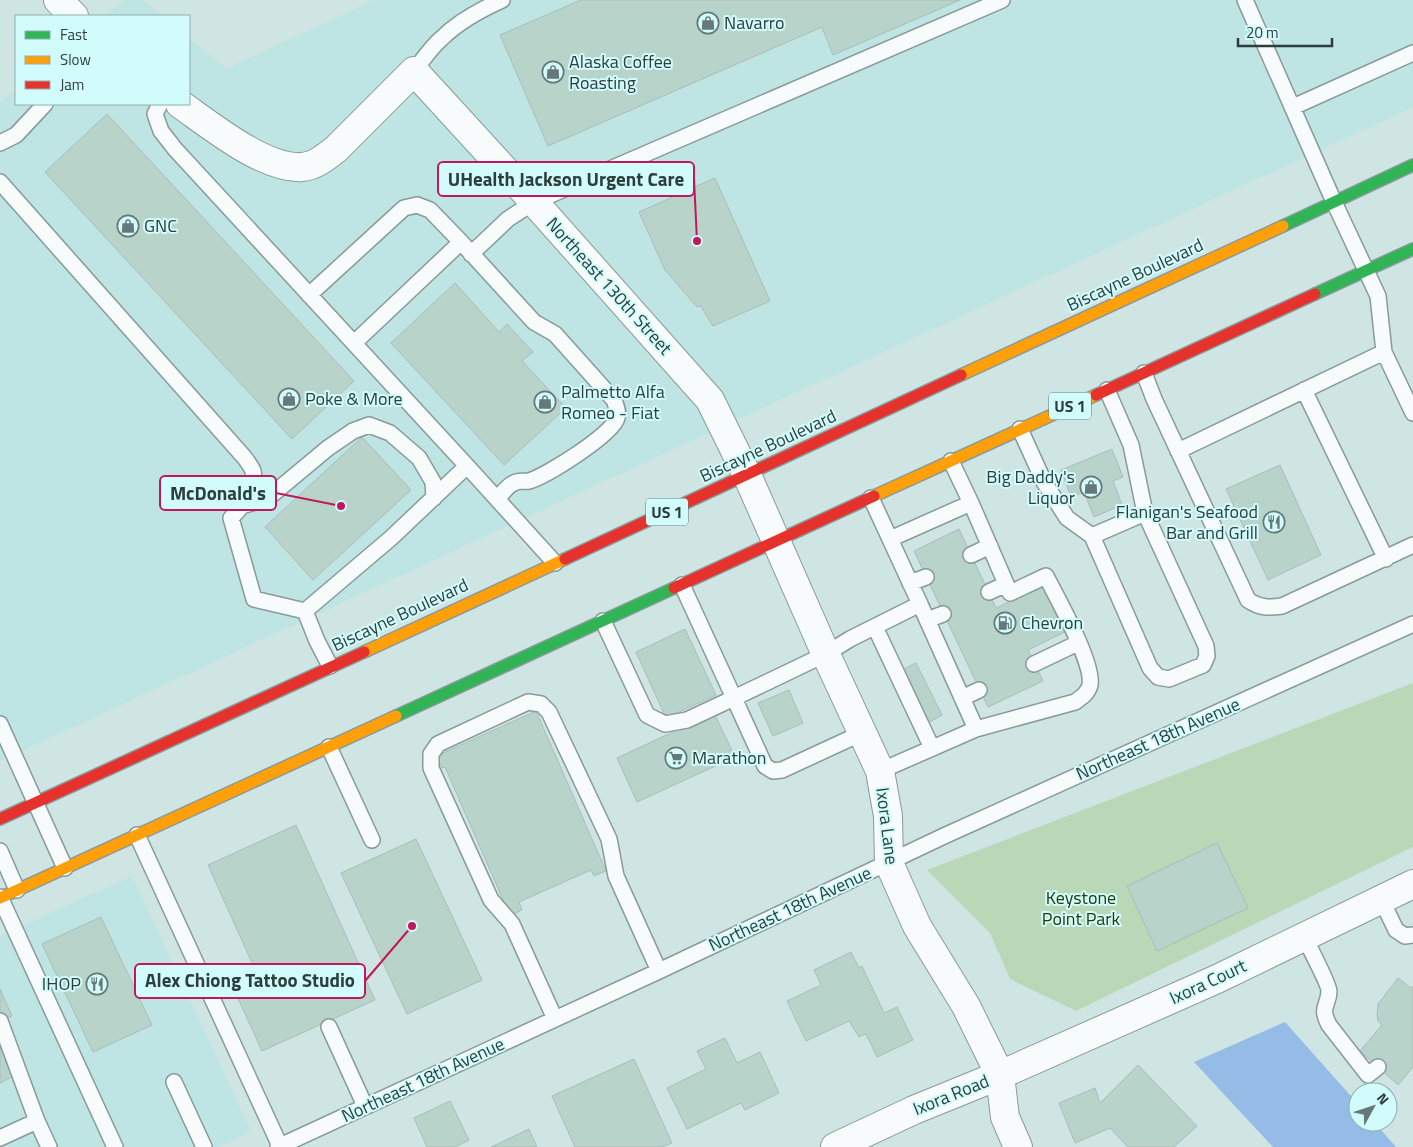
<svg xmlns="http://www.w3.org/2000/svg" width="1413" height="1147" font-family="'Titillium Web',sans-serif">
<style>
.built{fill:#bee4e3}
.green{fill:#bad8b7}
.water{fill:#95bce7}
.building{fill:#b8d3ca;stroke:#abbcb9}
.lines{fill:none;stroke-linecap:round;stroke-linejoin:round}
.lane-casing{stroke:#899a9a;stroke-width:18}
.street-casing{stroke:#899a9a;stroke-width:30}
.fast-casing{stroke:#899a9a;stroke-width:14}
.slow-casing{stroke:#899a9a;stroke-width:14}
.jam-casing{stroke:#899a9a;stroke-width:14}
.lane{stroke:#f8fbfb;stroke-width:15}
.street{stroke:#f8fbfb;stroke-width:28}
.fast{stroke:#30b455;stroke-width:11}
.slow{stroke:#ff9f0a;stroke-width:11}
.jam{stroke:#e5322d;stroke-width:11}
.labels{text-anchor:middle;stroke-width:4;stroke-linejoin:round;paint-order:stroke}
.shield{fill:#d2fbfb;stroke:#5f7777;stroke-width:1}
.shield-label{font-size:16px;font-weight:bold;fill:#2e3e3e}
.poi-label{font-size:18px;fill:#2e3e3e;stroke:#d2fbfb;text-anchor:start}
.street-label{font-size:18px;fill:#2e3e3e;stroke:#d2fbfb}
.park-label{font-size:18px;fill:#223b0b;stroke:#d2fbfb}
.leader{fill:none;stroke:#c2185b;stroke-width:2}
.callout-dot{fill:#c2185b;stroke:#d2fbfb;stroke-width:2}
.callout{fill:#d2fbfb;stroke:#c2185b;stroke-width:2}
.callout-label{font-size:19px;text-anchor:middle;font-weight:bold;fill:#2e3e3e}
</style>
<rect width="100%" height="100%" fill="#cee5e4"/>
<path class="built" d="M125,0H143L163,16H105Z
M374,0H1413V107L0,761V102L16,89V104H189V38L226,69Z
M132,876L251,1131L218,1147H0V936Z"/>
<path class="green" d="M1413,683V847L1076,1011L1010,979L990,933L927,870Z"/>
<path class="water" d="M1285,1022L1358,1104V1122H1374L1396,1147H1273L1194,1062Z"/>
<path class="building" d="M581,0H960L833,55L822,27L548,146L500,35Z
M107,114L354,381L292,439L45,172Z
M715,178L770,301L713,326L701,306L697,307L665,270L639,212Z
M455,283L499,332L507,324L533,352L522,361L566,408L504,465L391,343Z
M362,437L411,490L313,580L265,527Z
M1112,449L1123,477L1113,481L1122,505L1094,517L1084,492L1071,497L1061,470Z
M1280,465L1321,555L1268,580L1226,489Z
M959,529L996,608L1045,585L1067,631L1028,650L1043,681L988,707L914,551Z
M685,629L716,695L666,718L636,652Z
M916,663L942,715L926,724L900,671Z
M789,690L803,723L773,736L758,703Z
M536,711L606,871L594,876L591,870L519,902L522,910L509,916L503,902H504L445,767L442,768L436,756Z
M714,713L735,757L637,802L617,758Z
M296,825L375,1000L262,1051L232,985L257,974L208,865Z
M416,839L482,980L407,1014L341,873Z
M1217,843L1248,908L1157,951L1127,886Z
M101,917L152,1025L93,1052L42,944Z
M851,952L859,968L862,966L884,1013L897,1007L913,1040L877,1057L866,1034L859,1037L849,1021L806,1041L787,1001L821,985L814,970Z
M1398,978L1411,988L1413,986V1067L1398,1085L1360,1051L1382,1025L1378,1021L1377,1015L1378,1004Z
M0,989L12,1016L0,1021Z
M725,1038L737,1063L760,1052L779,1093L745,1110L741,1103L687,1129L667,1088L706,1069L697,1051Z
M0,1040L16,1075L0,1083Z
M634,1059L672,1143L662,1147H575L552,1096Z
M1138,1065L1197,1126L1174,1147H1128L1110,1128L1075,1143L1059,1103L1095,1088L1100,1103Z
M450,1101L469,1140L455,1147H427L414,1118Z
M529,1129L537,1147H491Z"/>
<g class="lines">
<g class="lane-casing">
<path id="lane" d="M1245,0L1334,202L1378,296L1384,352L1413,413
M414,71C423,60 431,47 442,38C459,21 480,10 502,0
M160,104L155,114L161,131L175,149L467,466
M1293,107L1413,53
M0,143L16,135L45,104
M0,182L244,457C247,461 251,466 253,471C257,489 242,507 231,518L254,599L305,611
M461,242L534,322L555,334L614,400C616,406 619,411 617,418C612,435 546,476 529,481C525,482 518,480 514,483C508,485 502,494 497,499
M471,254L508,219L534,202L1002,0
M309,295L404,208L417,205L430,210L461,242L354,343
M1144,373L1154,399L1248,600C1260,608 1269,608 1282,606L1413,545
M1304,390L1386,559
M1020,429L1044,482L1067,518L1092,536L1145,513L1131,445L1107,390
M1178,451L1384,352
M951,461L971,503L1010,593L1046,576C1057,598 1094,663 1090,685C1088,693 1082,697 1075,702L976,729
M871,498L890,539
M245,505L268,498L328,448L353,431L369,425L390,433L419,458L433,482L434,498
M1092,536L1150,668L1158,677L1169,679L1203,665L1207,656L1206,646L1145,513
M971,555L990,546
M910,583L926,577
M682,585L734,698L826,654L850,639L920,604L976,729L880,771
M989,592L1006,584
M920,604L890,539L971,503
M305,611L391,538L467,466L555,563
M305,611L317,641L330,666
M927,620L943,614
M603,621L647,715L665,724L687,720L734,698L765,766L773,771L782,770L862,733
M875,627L932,748
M1034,664L1078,643
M962,698L979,690
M0,724L65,868
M329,747L372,840
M137,835L280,1146
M0,851L17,890
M0,897L115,1147
M1381,899L1396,930L1405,936L1413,935
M1304,936C1308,945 1329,984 1329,991C1329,1006 1319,1006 1329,1025L1368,1075L1378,1067
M555,1019L512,924L491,900L431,768V754L438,744L528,702L541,704L549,712L609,839L616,876L659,971
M0,1021L37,1121
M329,1027L365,1106
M174,1082L204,1147
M0,1138L37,1121L49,1147
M278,1147L659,971L944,836L1413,624"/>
</g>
<g class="street-casing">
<path id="street" d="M58,0L74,16
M180,104C210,125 265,170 302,167C315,166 326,157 336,149L414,71L534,202L710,400L747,475L828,659L880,771L888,816L889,863L917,926L966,1006L1000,1075L1005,1117L1018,1147
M835,1147L914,1110L1000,1075L1217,979L1413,884"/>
</g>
<g class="fast-casing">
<path id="fast" d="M1283,226L1413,165
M1315,294L1413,249
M396,716L674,588"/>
</g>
<g class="slow-casing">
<path id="slow" d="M961,375L1283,226
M874,496L1096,395
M364,652L565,559
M0,898L396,716"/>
</g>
<g class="jam-casing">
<path id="jam" d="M1096,395L1315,294
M565,559L961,375
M674,588L874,496
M0,819L364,652"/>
</g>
<use href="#lane" class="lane"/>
<use href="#street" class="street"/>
<use href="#fast" class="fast"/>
<use href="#slow" class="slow"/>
<use href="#jam" class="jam"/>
</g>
<defs>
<g id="shop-ring" transform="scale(1.125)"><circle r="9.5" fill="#d2fbfb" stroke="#667878" stroke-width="1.5"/><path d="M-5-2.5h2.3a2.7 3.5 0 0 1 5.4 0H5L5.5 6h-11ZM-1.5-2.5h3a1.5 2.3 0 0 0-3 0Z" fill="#667878"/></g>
<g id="restaurant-ring" transform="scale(1.125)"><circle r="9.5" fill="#d2fbfb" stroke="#667878" stroke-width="1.5"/><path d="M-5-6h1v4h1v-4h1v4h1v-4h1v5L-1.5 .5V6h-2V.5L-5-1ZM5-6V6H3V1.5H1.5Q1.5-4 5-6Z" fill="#667878"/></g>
<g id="fuel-ring" transform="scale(1.125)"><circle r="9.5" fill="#d2fbfb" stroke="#667878" stroke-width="1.5"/><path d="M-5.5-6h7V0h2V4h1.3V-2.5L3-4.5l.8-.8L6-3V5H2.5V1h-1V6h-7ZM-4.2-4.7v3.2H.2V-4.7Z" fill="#667878"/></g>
<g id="supermarket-ring" transform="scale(1.125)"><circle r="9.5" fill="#d2fbfb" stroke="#667878" stroke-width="1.5"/><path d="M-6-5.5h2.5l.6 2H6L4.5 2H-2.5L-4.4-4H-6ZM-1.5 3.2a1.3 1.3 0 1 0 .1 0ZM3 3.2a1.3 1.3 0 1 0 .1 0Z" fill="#667878"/></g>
</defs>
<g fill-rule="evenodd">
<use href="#shop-ring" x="708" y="23"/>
<use href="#shop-ring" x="553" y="72"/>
<use href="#shop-ring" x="128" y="226"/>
<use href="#shop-ring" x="289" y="399"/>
<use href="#shop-ring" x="545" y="402"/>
<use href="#shop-ring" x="1091" y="487"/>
<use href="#restaurant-ring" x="1274" y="522"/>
<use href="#fuel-ring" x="1005" y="623"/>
<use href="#supermarket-ring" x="676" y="758"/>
<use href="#restaurant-ring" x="97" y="984"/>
</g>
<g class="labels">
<g class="shield">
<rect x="1049" y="392.5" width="42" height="27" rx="4"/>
<rect x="646" y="498.5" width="42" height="27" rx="4"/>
</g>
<g class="shield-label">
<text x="1070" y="412">US 1</text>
<text x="667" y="518">US 1</text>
</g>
<g class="poi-label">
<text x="724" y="29">Navarro</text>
<text x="569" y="68">Alaska Coffee<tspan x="569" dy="21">Roasting</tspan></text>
<text x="144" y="232">GNC</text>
<text x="561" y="398">Palmetto Alfa<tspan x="561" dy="21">Romeo - Fiat</tspan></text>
<text x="305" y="405">Poke &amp; More</text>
<text x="1075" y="483" text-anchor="end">Big Daddy's<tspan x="1075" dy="21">Liquor</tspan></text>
<text x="1258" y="518" text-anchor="end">Flanigan's Seafood<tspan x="1258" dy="21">Bar and Grill</tspan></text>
<text x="1021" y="629">Chevron</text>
<text x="692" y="764">Marathon</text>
<text x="81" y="990" text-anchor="end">IHOP</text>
</g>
<g class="street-label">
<text transform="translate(1135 275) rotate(-25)" y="6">Biscayne Boulevard</text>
<text transform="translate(609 286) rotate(48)" y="6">Northeast 130th Street</text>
<text transform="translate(768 446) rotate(-25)" y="6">Biscayne Boulevard</text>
<text transform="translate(400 615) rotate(-25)" y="6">Biscayne Boulevard</text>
<text transform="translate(1158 739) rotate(-24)" y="6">Northeast 18th Avenue</text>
<text transform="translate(887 826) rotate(83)" y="6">Ixora Lane</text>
<text transform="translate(790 909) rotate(-25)" y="6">Northeast 18th Avenue</text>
<text transform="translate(1208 982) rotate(-25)" y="6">Ixora Court</text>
<text transform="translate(423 1080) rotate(-25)" y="6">Northeast 18th Avenue</text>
<text transform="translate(951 1095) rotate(-22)" y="6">Ixora Road</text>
</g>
<g class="park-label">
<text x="1081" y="904">Keystone<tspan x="1081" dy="21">Point Park</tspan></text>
</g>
</g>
<path class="leader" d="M697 241L694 179M341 506L276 493M412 926L365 981"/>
<g class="callout-dot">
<circle cx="697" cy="241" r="5"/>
<circle cx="341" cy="506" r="5"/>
<circle cx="412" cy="926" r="5"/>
</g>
<g class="callout">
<rect x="438" y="162" width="256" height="34" rx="5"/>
<rect x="160" y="476" width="116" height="34" rx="5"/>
<rect x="135" y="964" width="230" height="34" rx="5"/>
</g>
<g class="callout-label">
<text x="566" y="186">UHealth Jackson Urgent Care</text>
<text x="218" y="500">McDonald's</text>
<text x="250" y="987">Alex Chiong Tattoo Studio</text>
</g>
<rect x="15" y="15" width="175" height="90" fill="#d2fbfb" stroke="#90afaf"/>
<rect x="25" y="31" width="25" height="8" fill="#30b455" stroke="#90afaf"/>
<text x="60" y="40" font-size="15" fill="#2e3e3e">Fast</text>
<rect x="25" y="56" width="25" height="8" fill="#ff9f0a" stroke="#90afaf"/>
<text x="60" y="65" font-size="15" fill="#2e3e3e">Slow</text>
<rect x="25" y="81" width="25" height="8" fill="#e5322d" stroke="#90afaf"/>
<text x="60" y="90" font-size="15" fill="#2e3e3e">Jam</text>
<g transform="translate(1373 1107) rotate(50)"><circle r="24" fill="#d2fbfb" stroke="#90afaf"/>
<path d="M0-4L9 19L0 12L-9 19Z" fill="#667878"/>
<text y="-8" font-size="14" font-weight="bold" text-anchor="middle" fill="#2e3e3e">N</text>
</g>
<path d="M1238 38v8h94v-8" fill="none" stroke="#2e3e3e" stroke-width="2.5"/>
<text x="1246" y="38" font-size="15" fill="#2e3e3e" stroke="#d2fbfb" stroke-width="4" paint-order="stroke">20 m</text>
</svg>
